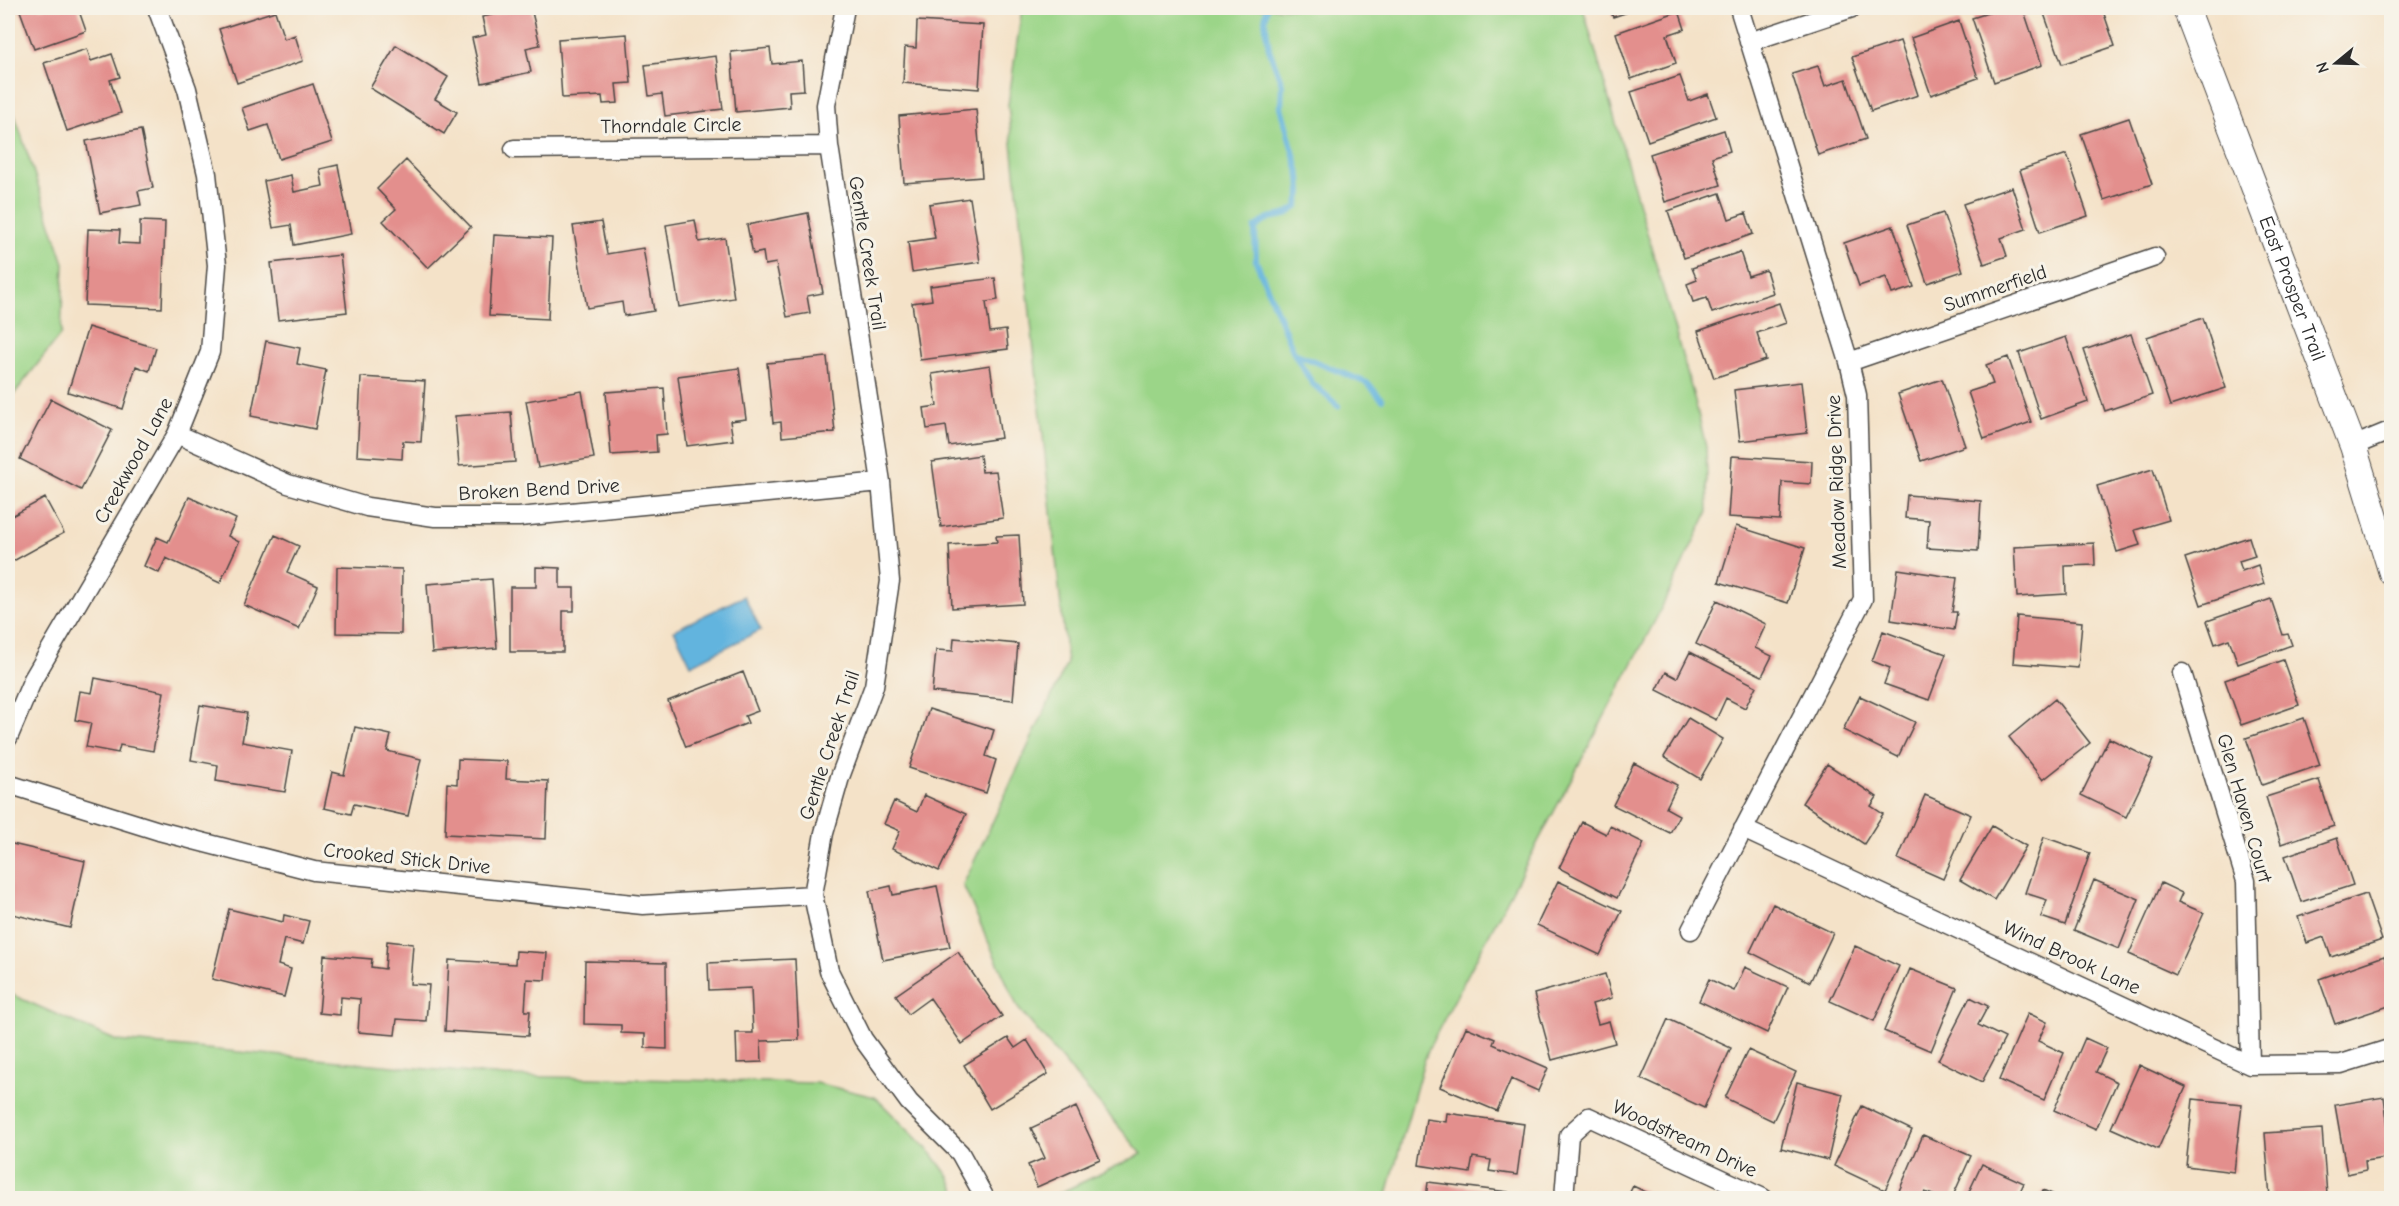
<svg xmlns="http://www.w3.org/2000/svg" width="2399" height="1206" font-family="'Comic Neue',sans-serif">
<style>
.green{fill:#9bd588;stroke:#63805a;stroke-width:1.5}
.water{fill:#62b4de;stroke:#467084;stroke-width:1.5}
.lines{fill:none;stroke-linecap:round;stroke-linejoin:round}
.stream{stroke:#62b4de;stroke-width:6}
.building{fill:#e38f8d}
.street-casing{stroke:#494643;stroke-width:21}
.secondary-casing{stroke:#494643;stroke-width:28}
.street{stroke:#fff;stroke-width:18}
.secondary{stroke:#fff;stroke-width:26}
.labels{text-anchor:middle;stroke-width:6;stroke-linejoin:round;paint-order:stroke}
.street-label{font-size:20px;fill:#2b2b2b;stroke:#f7f3e8}
</style>
<rect width="100%" height="100%" fill="#f7f3e8"/>
<filter id="ink" filterUnits="userSpaceOnUse"><feTurbulence type="fractalNoise" baseFrequency=".0167" numOctaves="2"/><feDisplacementMap in="SourceGraphic" scale="12" xChannelSelector="R" yChannelSelector="G"/><feConvolveMatrix kernelMatrix="1 2 1 2 8 2 1 2 1" color-interpolation-filters="sRGB"/></filter>
<filter id="wash" filterUnits="userSpaceOnUse"><feTurbulence type="fractalNoise" baseFrequency=".008" numOctaves="4" result="noise"/><feDisplacementMap in="SourceGraphic" scale="24" xChannelSelector="R" yChannelSelector="G"/><feGaussianBlur stdDeviation="1.35" result="paint"/><feColorMatrix in="noise" values="0 0 0 0 0 0 0 0 0 0 0 0 0 0 0 0 0 1.4 0 .05"/><feComposite in="paint" operator="in"/></filter>
<g filter="url(#wash)">
<rect width="100%" height="100%" fill="#f4e2c8"/>
<path class="green" d="M1022,8H1583L1695,401L1706,447L1708,512L1658,615L1430,1046L1423,1064L1386,1198H1049L1142,1154L1018,1008L963,885L1067,663L1008,105Z
M8,95L64,263L61,334L8,402Z
M8,993L117,1041L504,1076L816,1083L875,1097L932,1154L949,1177L959,1198H8Z"/>
<path class="water" d="M744,596L761,630L691,665L674,630Z"/>
<g class="lines">
<path class="stream" d="M1267,8L1265,20L1269,49L1282,84L1281,107L1300,177L1301,193L1297,207L1285,215L1269,218L1255,228L1256,261L1294,353L1312,383L1338,406
M1294,353L1367,383L1382,399"/>
</g>
<g id="blocks">
<path class="building" d="M19,8H78L86,31L34,49Z
M524,8H531L540,45L526,48L531,72L482,83L472,38L486,35L482,17Z
M1609,8H1640L1613,17Z
M2004,8H2023L2042,65L1994,82L1972,18Z
M2042,8H2102L2115,46L2062,64Z
M275,11L284,39L295,35L303,61L237,83L219,29Z
M1679,11L1685,29L1667,35L1676,63L1631,79L1616,33Z
M917,21L983,25L979,89L903,83L905,47L916,48Z
M1959,21L1978,78L1931,95L1911,38Z
M627,34L631,83L616,84L618,103L603,104L602,96L562,98L558,39Z
M1900,41L1918,95L1871,111L1852,57Z
M396,45L448,77L435,99L457,112L444,134L370,88Z
M770,48L772,64L802,61L804,90L789,91L790,107L736,112L731,52Z
M87,49L91,61L112,54L120,77L110,80L121,113L67,131L44,63Z
M716,56L723,109L665,116L662,94L649,96L645,65Z
M1818,66L1825,86L1846,79L1866,139L1818,155L1792,74Z
M1680,76L1689,101L1708,94L1716,117L1648,141L1631,92Z
M313,84L332,142L279,159L268,125L250,131L242,108Z
M976,109L982,177L904,183L899,116Z
M2129,118L2152,184L2104,200L2081,134Z
M141,130L153,188L138,191L141,205L100,213L86,141Z
M1724,130L1730,151L1712,157L1721,185L1665,202L1650,154Z
M2067,154L2088,216L2040,232L2020,170Z
M406,160L471,227L428,268L383,221L396,209L377,189Z
M338,165L351,234L294,245L291,225L273,228L264,181L291,175L294,192L323,186L320,169Z
M2012,187L2026,229L2001,238L2007,256L1984,264L1963,204Z
M1720,193L1729,219L1746,213L1753,234L1684,258L1668,211Z
M970,198L980,262L912,272L908,242L935,238L929,204Z
M808,213L823,293L807,296L810,313L787,317L776,263L765,265L763,252L753,254L747,225Z
M1943,213L1963,271L1927,283L1907,225Z
M695,220L699,242L725,238L734,298L679,307L666,225Z
M140,221L165,222L162,308L85,305L88,229L120,230L119,243L140,244Z
M601,222L607,254L643,248L654,311L624,316L622,302L587,308L573,226Z
M1893,226L1914,287L1892,294L1886,277L1859,286L1844,243Z
M494,235L552,238L548,319L489,316Z
M1740,252L1748,276L1766,270L1773,293L1712,313L1707,298L1693,302L1687,284L1697,280L1692,268Z
M340,255L347,312L278,320L271,263Z
M995,278L998,300L986,302L990,332L1006,330L1008,349L920,360L912,303L932,300L930,286Z
M1779,303L1786,323L1757,333L1766,360L1714,378L1698,331Z
M2203,318L2226,388L2170,406L2147,337Z
M88,327L156,348L149,371L136,366L123,409L68,392Z
M2131,334L2152,395L2105,411L2084,350Z
M2066,337L2088,402L2041,419L2019,353Z
M266,341L300,348L297,364L326,370L315,429L251,416Z
M827,357L835,432L782,437L781,422L773,423L767,363Z
M2008,357L2031,422L1984,439L1968,392L1993,384L1986,365Z
M990,365L1001,438L949,446L946,426L927,429L924,408L937,406L932,374Z
M739,368L746,419L730,421L733,440L687,446L678,376Z
M361,377L425,381L421,442L403,441L402,459L357,456Z
M1942,379L1965,446L1921,461L1898,394Z
M1801,382L1807,433L1740,441L1734,390Z
M664,388L667,434L656,435L657,452L611,455L606,392Z
M582,391L594,458L538,468L526,401Z
M51,399L112,430L81,490L20,459Z
M511,412L515,462L459,466L455,416Z
M980,455L982,472L996,471L1003,518L941,527L932,462Z
M1732,456L1812,461L1811,484L1782,482L1780,520L1728,517Z
M2153,469L2169,520L2135,530L2140,545L2117,552L2097,486Z
M1907,495L1981,501L1978,551L1927,548L1929,520L1905,518Z
M189,497L236,519L228,536L239,542L220,583L166,558L159,573L144,566L157,537L168,542Z
M45,498L64,533L8,564V518Z
M1736,526L1805,548L1788,603L1719,582Z
M275,535L299,546L287,572L318,586L299,629L244,605Z
M1019,535L1023,604L952,608L949,545L997,542L996,536Z
M2249,537L2255,556L2239,561L2242,571L2258,565L2264,584L2201,605L2185,558Z
M2094,543L2095,565L2065,566L2066,594L2017,597L2014,547Z
M337,567L402,569L401,634L336,633Z
M536,567L560,568V588H574V611H563V652H510V587H536Z
M1898,569L1957,578L1952,612H1957L1954,630L1891,620Z
M492,579L497,648L432,653L427,584Z
M2271,599L2283,635L2288,634L2292,645L2238,664L2229,639L2215,644L2207,621Z
M1717,600L1766,624L1755,648L1772,656L1762,676L1696,644Z
M2017,616L2082,622L2078,668L2013,663Z
M1883,631L1946,654L1929,700L1884,684L1890,668L1872,661Z
M954,638L1018,644L1013,700L932,692L936,650L953,651Z
M1690,652L1756,686L1745,708L1726,698L1716,720L1657,690L1666,672L1677,678Z
M2283,660L2299,705L2241,725L2225,680Z
M743,672L758,711L745,716L748,723L686,747L668,701Z
M95,678L164,692L153,751L120,745L118,753L86,747L91,723L75,720L80,691L92,693Z
M1860,696L1915,722L1898,757L1843,730Z
M2055,699L2090,743L2043,780L2009,737Z
M200,705L247,713L242,742L292,751L285,792L216,781L218,765L191,760Z
M929,709L994,730L986,756L996,760L986,793L909,768Z
M1688,718L1723,739L1700,779L1664,757Z
M2304,718L2320,765L2262,785L2246,738Z
M355,727L391,735L387,751L421,759L408,816L354,804L351,814L324,808L332,772L344,775Z
M2109,738L2153,760L2126,817L2081,795Z
M458,759L507,761L506,779L548,781L546,839L445,834L447,783L457,784Z
M1634,763L1677,785L1666,808L1679,815L1670,833L1613,805Z
M1827,764L1877,797L1871,806L1883,814L1864,844L1802,803Z
M2319,780L2334,826L2281,844L2266,797Z
M924,795L966,814L939,871L892,849L900,831L884,824L894,801L917,812Z
M1925,795L1971,815L1943,879L1898,859Z
M1582,822L1606,834L1610,826L1644,843L1617,898L1559,868Z
M1992,826L2026,846L1994,900L1960,880Z
M2044,837L2090,853L2065,925L2041,917L2047,900L2025,893Z
M2337,838L2353,885L2301,902L2285,856Z
M8,843L85,861L70,928L8,913Z
M2094,880L2139,899L2119,949L2074,930Z
M1558,881L1622,911L1600,955L1537,925Z
M2161,883L2182,893L2178,902L2204,913L2176,975L2129,954Z
M891,886L893,895L937,886L950,947L883,960L869,891Z
M2366,894L2382,940L2331,957L2324,937L2307,943L2298,917Z
M1773,904L1833,933L1810,982L1750,952Z
M229,909L283,922L284,915L309,921L303,944L284,939L278,965L291,969L284,997L212,979Z
M387,941L413,944L410,984L429,985L426,1021L397,1019L395,1035L358,1032L360,999L341,997L340,1015L319,1013L324,955L372,959L371,967L385,969Z
M1855,946L1899,966L1874,1021L1830,1001Z
M516,951L547,953L545,980L527,979L525,1011H530L528,1036L445,1031L449,960L515,964Z
M958,952L1002,1016L962,1044L930,998L908,1014L896,995Z
M2384,956L2392,978V1005L2335,1024L2319,979Z
M795,959L799,1040L761,1041L762,1062L737,1063L736,1033H753L751,988L709,990L708,963Z
M585,961L666,963L667,1049L645,1048V1034L621,1033V1025L584,1024Z
M1745,967L1788,987L1767,1033L1699,1001L1709,979L1734,991Z
M1910,969L1957,988L1931,1051L1884,1031Z
M1605,974L1612,998L1592,1004L1598,1024L1609,1021L1615,1043L1552,1060L1534,994Z
M1970,997L1988,1006L1978,1025L2005,1038L1982,1082L1938,1060Z
M2028,1013L2047,1022L2038,1041L2064,1053L2044,1100L1999,1080Z
M1668,1019L1731,1048L1704,1108L1641,1079Z
M1466,1027L1495,1039L1493,1044L1548,1068L1538,1091L1511,1079L1497,1111L1440,1087Z
M1008,1038L1015,1048L1027,1040L1048,1074L990,1109L964,1065Z
M2085,1038L2107,1048L2096,1072L2117,1082L2096,1129L2054,1110Z
M1748,1050L1796,1072L1773,1121L1725,1098Z
M2139,1065L2186,1087L2158,1149L2111,1128Z
M1797,1082L1843,1094L1828,1160L1781,1148Z
M2384,1097L2392,1157L2365,1161L2366,1170L2347,1174L2335,1105Z
M2193,1099L2242,1104L2234,1172L2186,1166Z
M1862,1106L1912,1130L1885,1190L1834,1166Z
M1076,1107L1100,1159L1037,1187L1028,1165L1045,1158L1031,1128Z
M1447,1113L1524,1124L1517,1175L1489,1171L1491,1160L1473,1157L1470,1173L1419,1165L1426,1119L1446,1122Z
M2322,1129L2327,1195L2270,1198L2265,1133Z
M1923,1135L1971,1156L1952,1198H1940L1925,1192L1922,1198H1896Z
M1982,1164L2024,1183L2017,1198H1966Z
M1428,1182L1508,1192V1198H1426Z
M1633,1186L1659,1198H1627Z
M2043,1190L2061,1198H2039Z"/>
</g>
</g>
<g filter="url(#ink)">
<use href="#blocks" fill-opacity="0" stroke="#494643" stroke-width="1.5"/>
<g class="lines">
<g class="street-casing">
<path id="street" d="M845,8L826,105L829,146L881,482L890,581L874,686L840,777L824,833L813,895L829,971L863,1039L909,1102L960,1153L985,1198
M1749,42L1852,8
M514,149L829,146
M1849,362L2155,257
M177,434L288,484L367,507L435,517H519L881,482
M2353,446L2392,430
M2182,673L2246,881L2250,1065
M8,738L33,679L177,434L210,352L217,265L207,174L187,89L157,8
M8,784L159,831L314,871L643,905L813,895
M1743,829L2250,1065L2341,1064L2392,1048
M1691,930L1863,599L1857,395L1849,362L1739,8
M1564,1198L1569,1135L1589,1117L1763,1198"/>
</g>
<g class="secondary-casing">
<g id="secondary">
<path id="s1" d="M2186,8L2353,446L2392,573"/>
</g>
</g>
<use href="#street" class="street"/>
<use href="#secondary" class="secondary"/>
</g>
</g>
<g class="labels">
<g class="street-label">
<text transform="translate(671 125) rotate(-1)" y="7">Thorndale Circle</text>
<text transform="translate(868 253) rotate(81)" y="7">Gentle Creek Trail</text>
<text transform="translate(1995 288) rotate(-19)" y="7">Summerfield</text>
<text dy="7" stroke="none"><textPath href="#s1" startOffset="300">East Prosper Trail</textPath></text>
<text transform="translate(133 460) rotate(-61)" y="7">Creekwood Lane</text>
<text transform="translate(1836 482) rotate(-92)" y="7">Meadow Ridge Drive</text>
<text transform="translate(539 489) rotate(-3)" y="7">Broken Bend Drive</text>
<text transform="translate(829 745) rotate(-72)" y="7">Gentle Creek Trail</text>
<text transform="translate(2245 808) rotate(74)" y="7">Glen Haven Court</text>
<text transform="translate(407 858) rotate(6)" y="7">Crooked Stick Drive</text>
<text transform="translate(2072 957) rotate(25)" y="7">Wind Brook Lane</text>
<text transform="translate(1685 1138) rotate(25)" y="7">Woodstream Drive</text>
</g>
</g>
<rect width="2399" height="1206" fill="none" stroke="#f7f3e8" stroke-width="30"/>
<g transform="translate(2336 63) rotate(251)" stroke="#f7f3e8" stroke-width="4.5" paint-order="stroke">
<path d="M0-4.5L10 22L0 15L-10 22Z" fill="#2b2b2b"/>
<text y="-9" font-size="16" font-weight="bold" text-anchor="middle" fill="#2b2b2b">N</text>
</g>
</svg>
